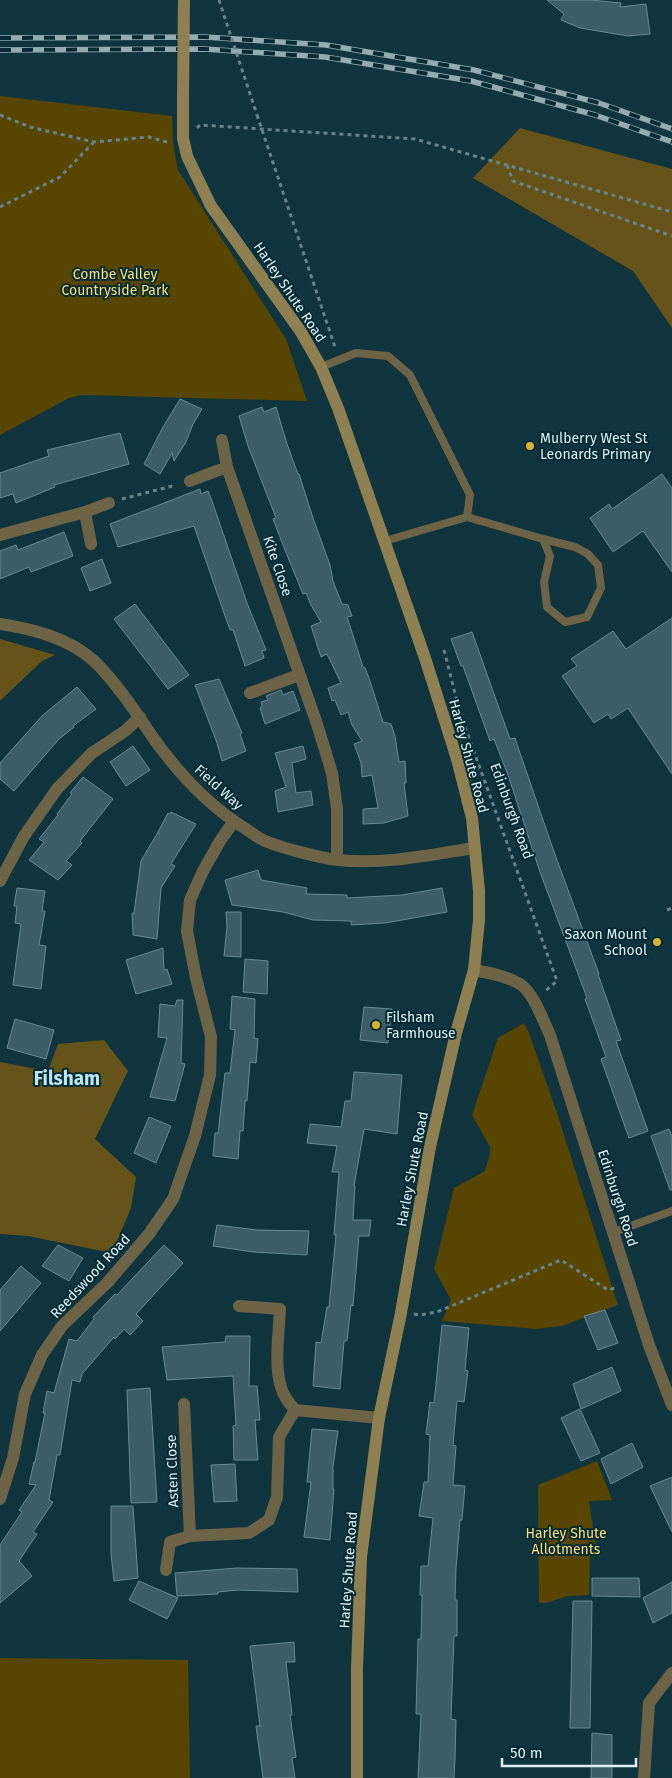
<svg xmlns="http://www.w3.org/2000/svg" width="672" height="1778" font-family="'Fira Sans',sans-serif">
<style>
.green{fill:#574500}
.forest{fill:#655319}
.building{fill:#3b5e68;stroke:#668b95}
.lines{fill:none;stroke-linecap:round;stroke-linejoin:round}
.path{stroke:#67848c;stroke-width:3;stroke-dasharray:4 4;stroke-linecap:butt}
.lane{stroke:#6d6447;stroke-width:8}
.street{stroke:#6d6447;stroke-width:12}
.secondary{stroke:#8f8052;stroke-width:12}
.rail-casing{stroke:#93acb3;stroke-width:5.5}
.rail{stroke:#052b34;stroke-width:4;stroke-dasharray:11;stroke-linecap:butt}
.path-bridge{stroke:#67848c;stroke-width:3;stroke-dasharray:4 4;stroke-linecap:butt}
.secondary-bridge{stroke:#8f8052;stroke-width:12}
.poi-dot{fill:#d8b434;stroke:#052b34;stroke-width:2}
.labels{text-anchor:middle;stroke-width:4;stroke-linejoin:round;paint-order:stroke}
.park-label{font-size:14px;fill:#ffdf77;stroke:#052b34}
.street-label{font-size:14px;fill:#dceff5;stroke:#052b34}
.poi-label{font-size:14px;fill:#dceff5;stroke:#052b34;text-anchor:start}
.district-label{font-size:19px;font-weight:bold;fill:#bee6f1;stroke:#052b34}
</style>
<rect width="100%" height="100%" fill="#11353e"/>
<path class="green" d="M0,96L172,116L173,143L178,170L286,339L307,401L83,395L69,398L0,435Z
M524,1023L529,1033L558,1116L618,1305L562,1326L536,1329L442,1321L451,1300L434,1269L454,1188L485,1171L490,1154V1147L472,1115L498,1038Z
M597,1461L612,1500L589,1501L597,1555L590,1556L589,1595L568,1596L546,1603H539L538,1485Z
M0,1658L188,1660L190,1778H0Z"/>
<path class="forest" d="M520,128L672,169V328L633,271L473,178Z
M0,639L55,655L42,661L0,701Z
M104,1040L128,1071L95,1139L136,1177L131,1208L112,1253L28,1236L0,1234V1062L48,1071L58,1044Z"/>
<path class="building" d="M547,0H591L621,3L620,7L646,4L650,34L628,36L580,28L561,20L564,14Z
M180,399L202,409L193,424L186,442L174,461L172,453L160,474L144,464L163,427Z
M262,407L264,412L276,407L287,444L298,474H299L313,518L330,565L333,581L342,604L348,605L352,616L347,617L350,626L363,667L365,668L369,678L383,722L391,724L395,736L399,762L405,761L406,783H404L408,816L384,823L363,824V809L378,808L372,775L362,777L361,763L354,744L362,741L352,725L348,712L341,715L335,700L332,701L328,688L341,683L327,654L321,657L311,626L321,622L311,605L306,593L303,594L285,550L273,519L276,518L248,446L239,416Z
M120,433L129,464L54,485L55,487L16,503L13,494L0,498V473L49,456L47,450Z
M662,474L672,488V572L643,531L613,552L590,518L609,504L612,509Z
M200,489L201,494L208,491L212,501L247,603L266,650L262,651L264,658L245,666L233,630H230L225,616L194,526L118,547L110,524Z
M64,532L73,556L31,572L29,567L0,579V551L16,545L18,550Z
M102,559L111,583L90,591L81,568Z
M135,604L189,675L168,689L114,619Z
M672,618V774L628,708L611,719L608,714L594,723L562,676L577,666L571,659L613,631L626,649Z
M472,632L510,739L515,738L520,753L553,849L599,974H598L621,1040L616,1041L648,1131L629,1138L601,1059L606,1057L585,999L587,998L540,872L508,775L494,739L490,741L463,666H461L451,639Z
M219,679L242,733L240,734L246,751L222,761L217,743L195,685Z
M77,687L96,709L73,726L74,727L59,739L14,791L0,779V763L42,716Z
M281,690L283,695L293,691L300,710L265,724L260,708L262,707L261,702L268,700L266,696Z
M133,746L150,770L126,786L110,762Z
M303,746L306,759L292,763L296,793L311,791L313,805L278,812L275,791L286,787L275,753Z
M83,777L113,799L80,841L82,843L66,861L72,865L58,880L29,860L44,842L39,839L58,815L57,814L72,794L70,793Z
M171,812L196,824L171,864L175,866L161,888L157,939L133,935L132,913H134L141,861L158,832L160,834L158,832L168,813L170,814Z
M258,870L261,880L307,888L306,894L347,895V898L402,895L442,888L447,912L385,923L351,925V921L313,920L283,912L232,905L225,880Z
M17,888L45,891L42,911H45L39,945L46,946L41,989L13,985L21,924L15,923L17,906H14Z
M226,912H241V957L224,956L227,927Z
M163,948L164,970L167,969L172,984L136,994L126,960Z
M245,959L268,961L267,994L243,992Z
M232,996L255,999L254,1038L258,1039L256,1063L250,1062L247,1101H245L243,1131H240L238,1159L213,1156L215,1133H218L225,1073H230L235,1030L230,1029Z
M177,1000H183L181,1063L185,1064L175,1101L150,1097L167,1038L158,1037L160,1004L175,1006Z
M364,1007L392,1009L388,1043L360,1040Z
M15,1019L54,1030L46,1059L7,1048Z
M354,1072L402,1075L397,1134L364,1129L354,1186H355L353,1220H371L369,1236H359L353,1306L351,1305L347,1341H344L340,1389L313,1386L316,1342L321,1343L327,1307H329L336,1235H334L339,1172H332L337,1146L307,1143L310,1124L341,1127L345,1101H351Z
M149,1117L171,1126L156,1163L134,1153Z
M669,1129L672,1137V1190H670L651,1136Z
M217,1225L257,1230L309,1231L307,1255L253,1252L213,1246Z
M58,1245L83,1258L69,1281L42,1266Z
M164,1245L183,1263L136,1314L143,1321L130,1335L124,1329L115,1339L114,1337L82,1374L80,1382L72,1380L60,1455H57L49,1500L53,1502L33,1532L37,1534L19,1561L32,1576L0,1603V1545L22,1512L19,1510L36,1485L29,1484L34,1462H35L45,1413H43L47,1391L54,1393L69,1339L77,1341L94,1319L93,1317L115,1294L117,1295Z
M21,1266L41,1283L0,1331V1290Z
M605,1310L618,1343L598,1350L584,1316Z
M442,1325L469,1328L465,1370L468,1371L464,1402L457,1401L453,1445L456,1446L453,1485L465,1486L462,1520H460L456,1568L455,1600H457V1636H454L451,1719L456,1720L455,1759L454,1778H418L421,1714H416L418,1639H421L422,1595H420L421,1566H428L433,1518L419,1516L424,1482H428L430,1435L426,1434L430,1402L434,1403Z
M226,1336H250L249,1386H257L260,1420H255L258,1460H234L233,1426L236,1425L233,1376L167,1380L162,1347L225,1342Z
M612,1367L621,1391L581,1409L573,1384Z
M150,1388L157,1502L131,1503L127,1390Z
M580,1409L600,1453L581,1461L561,1418Z
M312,1429L338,1431L333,1467V1489H334L330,1540L304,1537L311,1482H307Z
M632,1443L643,1467L611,1484L601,1459Z
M235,1464L237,1501L214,1502L211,1465Z
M672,1477V1532L650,1486Z
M111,1506H133L138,1578L114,1581L111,1554Z
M237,1568L297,1569L298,1592L238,1590L218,1592V1594L177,1596L175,1573Z
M592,1578H639L640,1597L592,1596Z
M139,1581L178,1598L167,1619L129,1600Z
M672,1582V1613L653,1623L643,1598Z
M573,1601H592L590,1728H570Z
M294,1642L295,1662H286L292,1715H290L296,1757L292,1758L295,1778H263L256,1726H260L250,1646Z
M592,1733L612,1735V1778H591Z"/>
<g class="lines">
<path class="path" d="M0,115L30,127L94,142L149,137L170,143
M257,115L336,350
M197,128L200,125L415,139L672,212
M507,165L513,181L672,236
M0,207L60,177L94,142
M122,499L176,485
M444,650L460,713L557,981L544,992
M667,910L672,908
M414,1314L420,1315L437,1312L561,1260L608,1290L615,1288"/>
<path class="lane" d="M321,367L356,353L388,356L410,375L470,495L467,517L543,539L575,547L588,554L598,565L601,588L587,617L565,622L547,607L544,582L550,556L543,539
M385,541L467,517
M614,1232L672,1211"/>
<path class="street" d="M222,440L227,467L317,724L332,773L337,809V860
M190,481L227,467
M85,512L91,544
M0,535L85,512L109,503
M0,624C33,629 69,638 94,661C116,682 137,714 154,739C179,774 209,806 246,829C252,833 258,838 265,841C282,848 320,858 338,860C383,865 430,855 474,848
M250,693L299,675
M0,881L24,836L57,789L92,753L125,731L140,717
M474,970C490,973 506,976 520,984C533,992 543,1020 550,1035L649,1345L672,1405
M295,1410L379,1418
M0,1499L13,1458L25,1394L42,1355L62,1326L108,1282L149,1234L173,1199L195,1136L210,1075L211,1037L196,978L187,931L190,900L203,871L220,841L234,821
M190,1536L249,1533L269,1520L277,1497L279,1437L295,1410C289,1403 283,1396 281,1387C274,1366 279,1331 280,1309L239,1306
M166,1570L170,1542L190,1536L184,1404
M644,1778L649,1703L672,1673"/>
<path class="secondary" d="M183,99V138L187,156L211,206L301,332L321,367L338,408L425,658L457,759L472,818L479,891V920L474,970L456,1033L430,1147L401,1313L379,1418L361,1557L357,1669V1778"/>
<g class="rail-casing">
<path id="rail" d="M0,38L205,37L326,45L474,70L599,103L672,129
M0,50L204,49L325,57L471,81L595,115L672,142"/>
</g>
<use href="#rail" class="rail"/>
<path class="path-bridge" d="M219,0L257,115"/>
<path class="secondary-bridge" d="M183,99L184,0"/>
</g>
<g class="poi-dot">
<circle cx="530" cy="446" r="5"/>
<circle cx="657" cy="942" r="5"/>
<circle cx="376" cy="1025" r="5"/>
</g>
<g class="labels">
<g class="park-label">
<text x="115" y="279">Combe Valley<tspan x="115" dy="16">Countryside Park</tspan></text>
<text x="566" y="1538">Harley Shute<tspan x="566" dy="16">Allotments</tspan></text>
</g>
<g class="street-label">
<text transform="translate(290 292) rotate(56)" y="5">Harley Shute Road</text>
<text transform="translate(278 566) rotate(71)" y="5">Kite Close</text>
<text transform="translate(469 756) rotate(75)" y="5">Harley Shute Road</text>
<text transform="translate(219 787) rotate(42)" y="5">Field Way</text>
<text transform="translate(512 811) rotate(70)" y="5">Edinburgh Road</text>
<text transform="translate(412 1169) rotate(-79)" y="5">Harley Shute Road</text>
<text transform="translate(618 1198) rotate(72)" y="5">Edinburgh Road</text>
<text transform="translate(90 1276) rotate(-47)" y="5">Reedswood Road</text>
<text transform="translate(172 1471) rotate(-92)" y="5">Asten Close</text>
<text transform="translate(348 1570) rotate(-86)" y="5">Harley Shute Road</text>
</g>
<g class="poi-label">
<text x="540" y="443">Mulberry West St<tspan x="540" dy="16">Leonards Primary</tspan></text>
<text x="647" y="939" text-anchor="end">Saxon Mount<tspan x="647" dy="16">School</tspan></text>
<text x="386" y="1022">Filsham<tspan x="386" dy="16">Farmhouse</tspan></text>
</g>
<g class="district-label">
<text x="67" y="1085">Filsham</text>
</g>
</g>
<path d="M502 1758v8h134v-8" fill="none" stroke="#dceff5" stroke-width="2.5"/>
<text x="510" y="1758" font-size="15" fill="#dceff5" stroke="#052b34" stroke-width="4" paint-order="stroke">50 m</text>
</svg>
